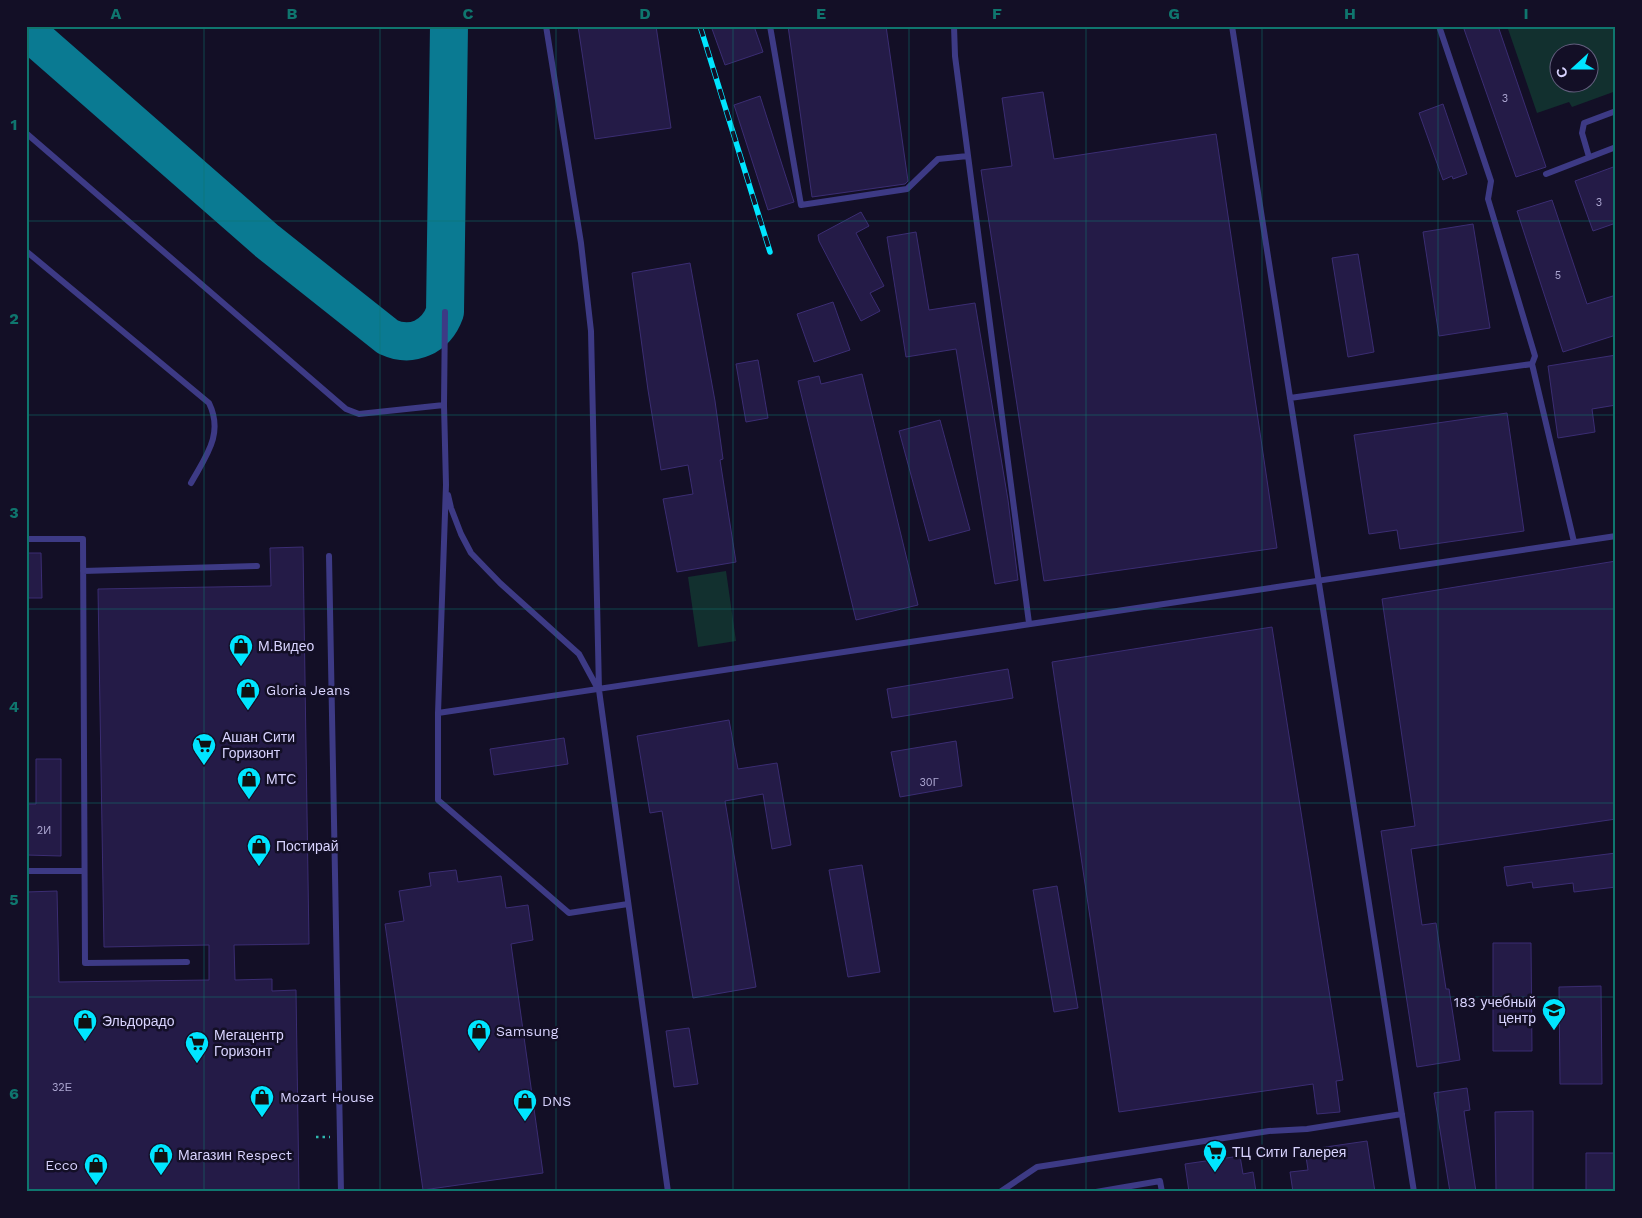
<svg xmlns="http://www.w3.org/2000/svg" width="1642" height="1218" font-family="'Work Sans',sans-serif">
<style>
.green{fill:#12302f;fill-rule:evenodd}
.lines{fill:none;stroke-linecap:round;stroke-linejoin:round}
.taxiway{stroke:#0a7a92;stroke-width:38}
.building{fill:#241b47;stroke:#3b2d73}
.path{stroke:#2fb8b0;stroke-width:2.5;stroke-dasharray:2.5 4;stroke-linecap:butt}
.lane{stroke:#3d3a85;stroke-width:6}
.rail-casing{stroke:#00e5ff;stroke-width:5.5}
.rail{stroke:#130f26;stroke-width:4;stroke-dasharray:11;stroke-linecap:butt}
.grid{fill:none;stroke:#0f766e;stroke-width:1;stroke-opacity:0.55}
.labels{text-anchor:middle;stroke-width:5;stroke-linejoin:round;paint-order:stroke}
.number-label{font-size:11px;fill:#aca6d1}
.poi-label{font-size:14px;fill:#d9d4ff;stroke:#130f26;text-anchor:start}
.neatline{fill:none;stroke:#0f766e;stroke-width:2}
.grid-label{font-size:16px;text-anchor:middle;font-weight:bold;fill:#0f766e}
</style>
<rect width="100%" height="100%" fill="#130f26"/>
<path class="green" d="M1507,26H1616V91L1572,107L1569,102L1537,113ZM1560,52H1590V82H1560Z
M726,571L736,641L698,647L688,577Z"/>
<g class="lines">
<path class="taxiway" d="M26,30L267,241L388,337C412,348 436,337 445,312L449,26"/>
</g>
<path class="building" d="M578,26H656L671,128L595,139Z
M711,26H754L763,52L725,65Z
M788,26H886L908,181L905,184L812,197Z
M1474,26H1498L1546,167L1516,177L1464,29Z
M1043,92L1054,159L1216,134L1277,548L1044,581L981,170L1012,166L1002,98Z
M760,96L794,202L768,210L734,105Z
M1443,104L1467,174L1453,179L1452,176L1443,180L1419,113Z
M1616,166V223L1593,231L1575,181Z
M1552,200L1587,304L1616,295V335L1563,352L1517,211Z
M861,212L869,226L856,233L884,286L870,293L880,311L861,321L819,241L818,235Z
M1473,224L1490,328L1439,336L1423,232Z
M916,232L929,310L975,303L1008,500L1018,580L995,584L956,349L906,357L887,237Z
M1358,254L1374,352L1348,357L1332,258Z
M690,263L715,401L723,459L720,460L736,562L677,572L663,499L693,494L688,465L661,470L648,390L632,273Z
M833,302L850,350L814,362L797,314Z
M1616,355V405L1592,409L1595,432L1558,438L1548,366Z
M758,360L768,418L746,422L736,364Z
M862,374L918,605L856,620L798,381L819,376L821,384Z
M1507,413L1524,531L1400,549L1397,530L1369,534L1354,435Z
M940,420L970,530L929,541L899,431Z
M303,547L309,944L234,945L235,980L272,979V991L296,990L299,1192H26V892L57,891L59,982L209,980V945L104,947L98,589L271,586L270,548Z
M26,553H41L42,598H26Z
M1616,561V819L1411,849L1422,925L1436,923L1446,989H1449L1460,1060L1417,1067L1381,831L1415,826L1382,599Z
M1272,627L1343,1080L1336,1081L1340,1112L1317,1114L1313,1084L1119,1112L1052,662Z
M1008,669L1013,698L892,718L887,689Z
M729,720L738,769L777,763L791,845L772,849L763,794L725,801L756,987L693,998L662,811L650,813L637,736Z
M564,738L568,764L494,775L490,749Z
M956,741L962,786L900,797L891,752Z
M36,759H61V856L26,855V804H36Z
M1616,853V887L1574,892L1573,883L1533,888L1532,882L1507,886L1504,867Z
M862,865L880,972L848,977L829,870Z
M456,870L458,882L501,876L506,908L528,905L533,940L511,944L543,1173L423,1190L385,924L404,921L399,891L431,886L429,873Z
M1057,886L1078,1008L1054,1012L1033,890Z
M1493,943H1531L1532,1051H1493Z
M1601,986L1602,1084H1560L1559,987Z
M689,1028L698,1084L674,1087L666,1031Z
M1467,1088L1470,1110L1464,1111L1476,1192H1450L1434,1093Z
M1533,1111V1192H1496L1495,1112Z
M1367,1141L1375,1192H1293L1290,1172L1308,1170L1305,1150Z
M1586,1153H1616V1192H1586Z
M1240,1156L1243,1174L1253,1172L1256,1192H1189L1185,1164Z"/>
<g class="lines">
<path class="path" d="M316,1137H330"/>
<path class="lane" d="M546,26L581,243L591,331L599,690L668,1192
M770,26L801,205L907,189L938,159L968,156
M954,26L955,56L1029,623
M1232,26L1414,1192
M26,133L346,409L359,414L444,405
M1589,157L1582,133L1584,123L1616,111
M1546,174L1616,147
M26,251L209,403C224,434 206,456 191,483
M445,312L444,405L446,485L438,713V800L569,913L628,904
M1532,364L1574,542
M1290,398L1532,364L1535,356L1488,199L1491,181L1439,26
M448,495L451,508L461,534L471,553L500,583L579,654L598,689
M26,539H83L85,963L187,962
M329,556L341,1192
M83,571L257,566
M438,713L1616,536
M26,871H83
M1000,1192L1037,1167L1269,1131L1307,1129L1402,1114
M1096,1192L1160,1181L1162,1192"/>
<g class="rail-casing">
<path id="rail" d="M700,26L770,252"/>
</g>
<use href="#rail" class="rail"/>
</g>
<path class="grid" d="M204,26V1192M380,26V1192M556,26V1192M733,26V1192M909,26V1192M1086,26V1192M1262,26V1192M1438,26V1192M26,221H1616M26,415H1616M26,609H1616M26,803H1616M26,997H1616"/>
<defs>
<g id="shop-pin" transform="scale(1.25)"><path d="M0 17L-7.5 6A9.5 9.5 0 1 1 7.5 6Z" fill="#00e5ff" stroke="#130f26"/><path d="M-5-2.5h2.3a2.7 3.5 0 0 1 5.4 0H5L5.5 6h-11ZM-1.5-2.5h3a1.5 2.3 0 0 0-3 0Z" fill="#111"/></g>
<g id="supermarket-pin" transform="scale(1.25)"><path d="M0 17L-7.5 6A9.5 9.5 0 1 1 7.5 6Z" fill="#00e5ff" stroke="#130f26"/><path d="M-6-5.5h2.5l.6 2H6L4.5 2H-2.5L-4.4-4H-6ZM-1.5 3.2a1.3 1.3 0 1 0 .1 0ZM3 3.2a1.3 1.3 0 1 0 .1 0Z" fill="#111"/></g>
<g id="university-pin" transform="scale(1.25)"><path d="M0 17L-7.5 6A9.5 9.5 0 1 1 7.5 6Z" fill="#00e5ff" stroke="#130f26"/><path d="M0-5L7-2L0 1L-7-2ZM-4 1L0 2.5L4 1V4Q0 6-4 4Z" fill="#111"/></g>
</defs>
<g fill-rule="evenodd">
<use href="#shop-pin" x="241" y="646"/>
<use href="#shop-pin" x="248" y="690"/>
<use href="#supermarket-pin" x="204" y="745"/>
<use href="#shop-pin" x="249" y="779"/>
<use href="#shop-pin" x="259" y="846"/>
<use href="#university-pin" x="1554" y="1010"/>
<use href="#shop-pin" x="85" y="1021"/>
<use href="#shop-pin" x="479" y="1031"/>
<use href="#supermarket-pin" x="197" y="1043"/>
<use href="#shop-pin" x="262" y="1097"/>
<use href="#shop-pin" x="525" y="1101"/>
<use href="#supermarket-pin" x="1215" y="1152"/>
<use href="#shop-pin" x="161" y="1155"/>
<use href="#shop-pin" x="96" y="1165"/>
</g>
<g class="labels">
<g class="number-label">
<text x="1505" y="102">3</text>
<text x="1599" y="206">3</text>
<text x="1558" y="279">5</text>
<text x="929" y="786">30Г</text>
<text x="44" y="834">2И</text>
<text x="62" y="1091">32Е</text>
</g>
<g class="poi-label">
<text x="258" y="651">М.Видео</text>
<text x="266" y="695">Gloria Jeans</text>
<text x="222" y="742">Ашан Сити<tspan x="222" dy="16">Горизонт</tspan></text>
<text x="266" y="784">МТС</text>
<text x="276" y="851">Постирай</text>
<text x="1536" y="1007" text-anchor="end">183 учебный<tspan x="1536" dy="16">центр</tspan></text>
<text x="102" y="1026">Эльдорадо</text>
<text x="496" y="1036">Samsung</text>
<text x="214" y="1040">Мегацентр<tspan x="214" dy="16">Горизонт</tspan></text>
<text x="280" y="1102">Mozart House</text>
<text x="542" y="1106">DNS</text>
<text x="1232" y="1157">ТЦ Сити Галерея</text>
<text x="178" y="1160">Магазин Respect</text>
<text x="78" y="1170" text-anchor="end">Ecco</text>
</g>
</g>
<rect width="1642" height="1218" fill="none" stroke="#130f26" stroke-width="55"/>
<g transform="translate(1574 68) rotate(249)"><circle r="24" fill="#130f26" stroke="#625e7d"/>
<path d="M0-4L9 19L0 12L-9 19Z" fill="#00e5ff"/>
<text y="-8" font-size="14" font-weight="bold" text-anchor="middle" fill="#d9d4ff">С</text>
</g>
<rect x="28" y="28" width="1586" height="1162" class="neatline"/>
<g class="grid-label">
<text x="116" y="19">A</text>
<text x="292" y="19">B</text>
<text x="468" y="19">C</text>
<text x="645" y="19">D</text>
<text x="821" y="19">E</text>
<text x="997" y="19">F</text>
<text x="1174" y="19">G</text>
<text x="1350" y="19">H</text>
<text x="1526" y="19">I</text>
<text x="14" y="130">1</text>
<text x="14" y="324">2</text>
<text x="14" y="518">3</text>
<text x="14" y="712">4</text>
<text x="14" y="905">5</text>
<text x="14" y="1099">6</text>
</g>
</svg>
